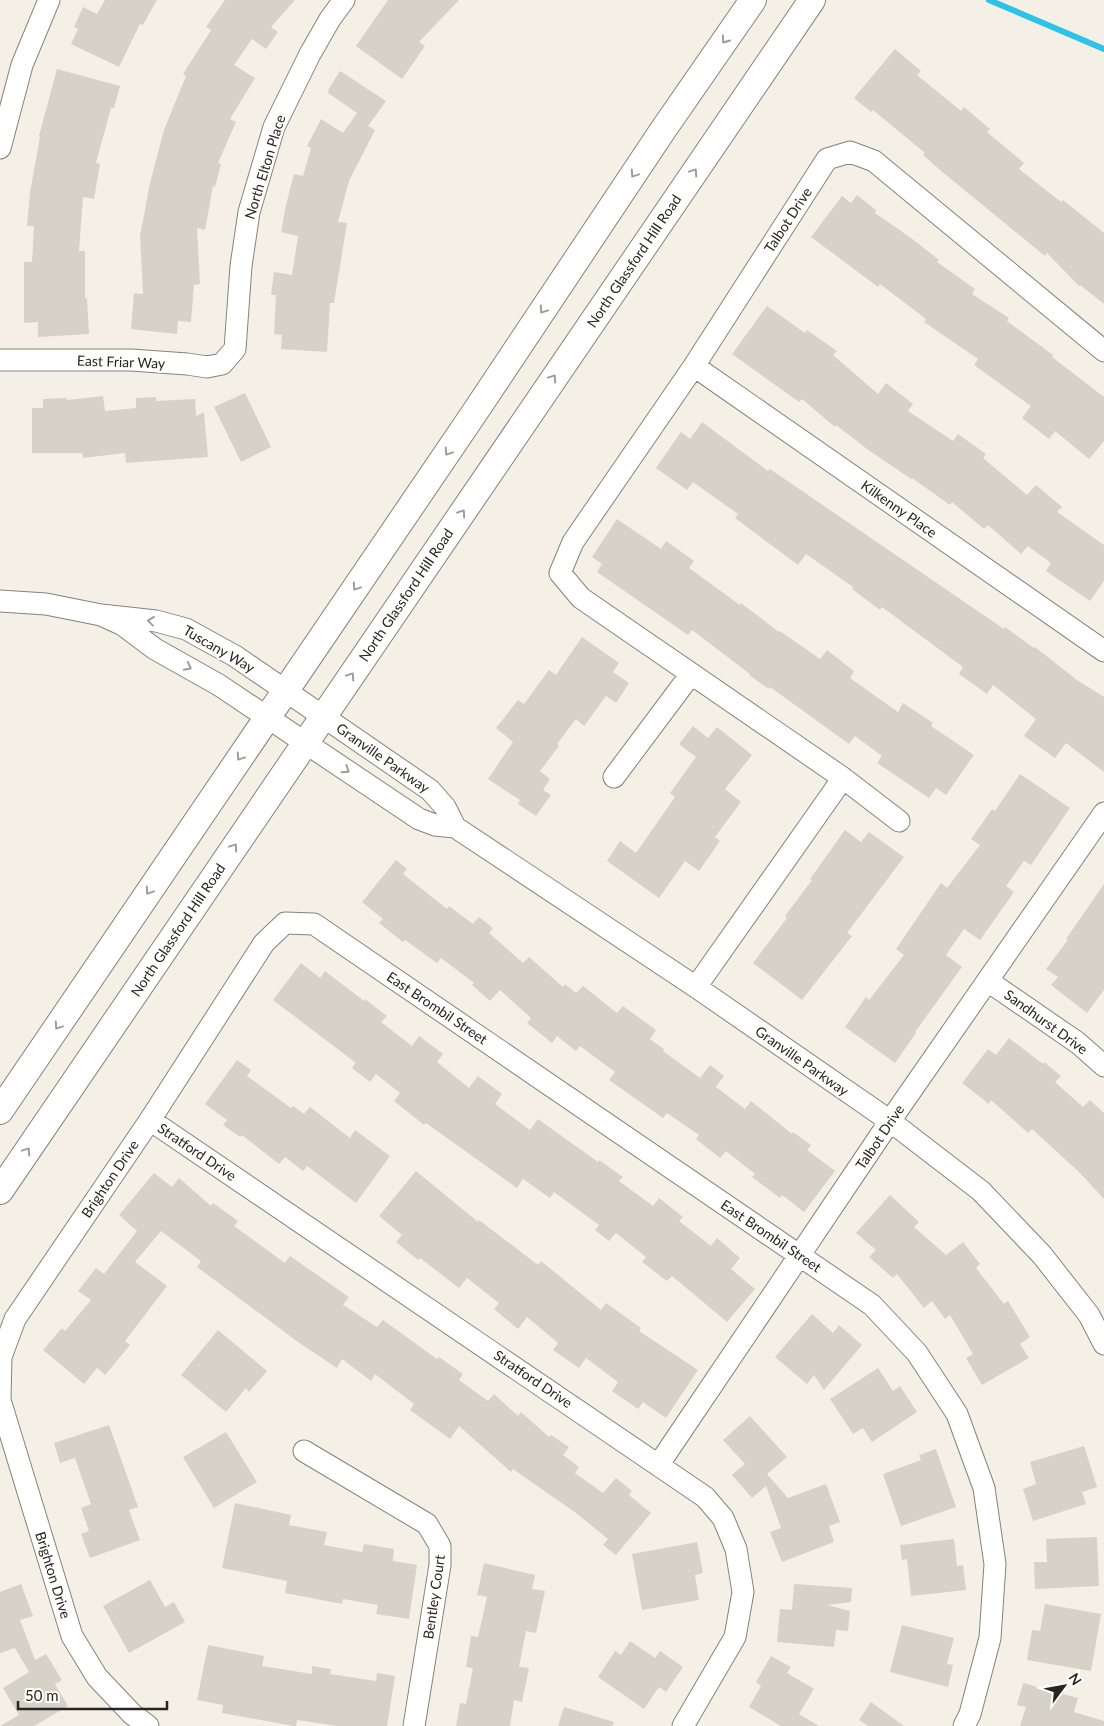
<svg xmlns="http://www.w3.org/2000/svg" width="1104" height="1726" font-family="Lato,sans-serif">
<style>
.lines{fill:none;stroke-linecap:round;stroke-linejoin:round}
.stream{stroke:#2dc2e8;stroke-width:6}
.building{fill:#d6d2c8}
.minor-casing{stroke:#87837a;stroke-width:23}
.major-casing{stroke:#87837a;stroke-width:28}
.minor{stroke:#fff;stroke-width:21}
.major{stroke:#fff;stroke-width:26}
.oneway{stroke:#9d9d9b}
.labels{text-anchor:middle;stroke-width:4.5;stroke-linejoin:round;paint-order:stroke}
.street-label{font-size:14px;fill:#262521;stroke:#fffefc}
</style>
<rect width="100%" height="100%" fill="#f5f0e6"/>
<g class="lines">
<path class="stream" d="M989,0L1104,49"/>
</g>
<path class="building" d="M105,0H157L143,25L140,24L119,67L71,44L78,29L74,27L83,7L97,14Z
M225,0H295L271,27L278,32L266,49L252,39L234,65L255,78L230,119L236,122L218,163L221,164L215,187L213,186L205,230L197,228L200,284L194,285L191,322L178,321L177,334L131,329L134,293L143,294L140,236L150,183L164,130L186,76L183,74L211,30L206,27Z
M388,0H459L419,42L425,46L402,79L356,46Z
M895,49L921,71L917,75L961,111L964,107L990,129L987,132L1024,163L1019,169L1061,202L1063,200L1104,233V304L1080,285L1079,286L1047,253L1045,256L940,170L923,155L925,153L873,110L871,112L854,98Z
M57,69L120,86L114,108H111L96,163L100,164L94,199L83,197L79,251H85V298H87L89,334L38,337V322L24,323V262H32L34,226H27L30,192L40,137L39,136Z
M340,71L386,101L368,126L375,130L349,181L338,222L347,223L334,303H330L327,352L281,349L282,335L274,334L276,295H271L274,272L292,275L298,236L281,232L286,205L294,174L303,176L311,148L307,146L321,119L343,133L357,113L328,93L329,91L328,90Z
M857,195L876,210L875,213L911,238L939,260L937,262L975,289L972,294L1009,318L1007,321L1053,355L1052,357L1104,397V441L1089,459L1055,431L1049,439L1022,418L1031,406L974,365L978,359L924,322L926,319L880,284L878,287L811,237L842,196L851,203Z
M767,306L805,333L807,330L837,351L833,355L878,394L886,383L913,404L908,411L953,441L958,434L986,454L983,458L1027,495L1036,485L1062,507L1057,512L1104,545V581L1090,601L1046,571L1051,563L1028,546L1021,554L988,525L984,529L952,502L950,505L912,478L911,479L867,449L836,425L835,427L802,399L799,402L732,354Z
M245,393L271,447L241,462L214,407Z
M103,396L105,411L136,408V398L156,397V401L195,399L196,416L204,412L208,457L126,463L125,453L83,458L82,453H32V408H43V399L67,398V400Z
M702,422L768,471L770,469L1004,629L1005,627L1034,648L1035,647L1077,680L1104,697V772L1066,743L1055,758L1024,736L1036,719L993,685L987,694L959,674L963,667L882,607L880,610L852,589L853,587L806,554L798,565L735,518L738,514L693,482L687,490L656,468L681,432L690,439Z
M617,519L661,549L666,541L694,561L689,568L740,605L741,603L779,632L780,631L820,659L827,650L854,671L850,678L898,712L903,703L933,723L931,726L974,755L946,795L936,788L929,798L877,763L882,756L855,736L849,744L770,687L769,689L749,675L750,674L692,630L688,635L597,572L602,564L592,557Z
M582,637L619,663L613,672L629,683L616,703L606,696L584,726L576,719L557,744L559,746L540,771L550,779L543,790L551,795L536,816L518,804L520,800L488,779L513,742L496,728L518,700L524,704L549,670L556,675Z
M693,726L708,738L717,727L752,755L725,789L741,802L715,837L720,841L699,871L685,861L659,898L607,861L620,841L636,853L675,797L670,793L696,757L679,744Z
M1020,774L1070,808L1031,865L1024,861L1006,886L1014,892L980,940L964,929L946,955L962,967L915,1032L916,1033L895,1063L845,1027L866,997L869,1000L904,955L896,949L941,883L947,888L980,845L971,839L992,809L995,811Z
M845,830L861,842L869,832L904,857L847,933L852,936L802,1000L753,963L787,918L785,916L812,880L810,879Z
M396,860L407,869L403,874L447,909L449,906L473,924L479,917L493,928L489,933L523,963L529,957L563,987L565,984L576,993L583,986L617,1013L623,1006L656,1030L650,1039L664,1049L663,1051L700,1078L710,1065L724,1076L716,1087L745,1109L751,1101L792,1134L793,1132L811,1145L807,1150L835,1171L804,1212L782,1195L780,1198L752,1177L755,1174L726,1151L720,1158L696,1139L699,1135L667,1113L663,1118L609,1080L615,1072L580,1046L576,1051L557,1036L552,1043L527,1023L531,1018L500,990L490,1001L472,985L474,983L441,958L437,963L405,940L403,942L379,923L383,919L362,902Z
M1104,884V990L1087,1013L1051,985L1058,977L1046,969L1068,940L1066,939Z
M301,963L320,978L325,971L364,1001L365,999L387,1016L381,1022L412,1046L419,1036L443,1054L437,1062L469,1088L478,1076L502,1094L495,1104L530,1130L538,1119L598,1162L599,1160L623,1177L619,1181L653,1206L659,1198L683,1217L679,1221L711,1246L717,1238L740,1258L731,1269L755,1289L727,1322L672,1276L667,1281L642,1262L646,1257L616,1233L609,1241L595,1230L599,1225L554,1192L550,1198L523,1179L517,1188L426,1123L424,1125L394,1101L400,1093L376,1074L370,1082L352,1068L356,1063L273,1000Z
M1009,1038L1043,1064L1044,1062L1061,1076L1055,1082L1083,1107L1090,1100L1104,1113V1199L1079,1172L1032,1129L1028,1133L991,1100L989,1104L962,1083L988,1049L996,1055Z
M237,1060L251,1070L247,1076L291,1108L293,1106L304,1114L310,1107L350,1138L355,1130L390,1156L356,1203L307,1166L303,1171L285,1157L279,1164L242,1135L240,1137L223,1125L227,1120L205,1104Z
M416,1171L478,1222L479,1220L538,1265L541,1261L601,1310L606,1303L641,1328L639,1331L698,1370L666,1418L643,1402L638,1409L612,1391L618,1382L586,1358L579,1368L553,1350L558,1343L527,1317L518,1329L494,1309L499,1303L467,1278L459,1288L420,1258L418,1260L396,1242L402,1235L379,1216Z
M154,1173L172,1187L179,1178L211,1206L213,1203L238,1221L234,1226L285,1263L290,1256L349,1297L343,1305L377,1327L383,1320L437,1359L439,1357L463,1374L459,1380L488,1401L494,1394L518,1416L521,1412L549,1437L551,1435L569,1447L563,1455L579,1467L575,1473L603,1493L616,1478L632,1491L629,1495L651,1513L616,1555L603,1545L608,1539L576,1513L513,1469L511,1472L459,1426L450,1439L410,1410L414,1404L375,1374L371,1381L342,1359L337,1368L298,1342L197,1267L201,1261L161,1231L135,1262L167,1286L125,1341L130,1345L105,1375L97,1368L84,1384L43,1350L62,1328L65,1331L91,1300L78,1291L96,1268L104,1274L137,1231L119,1215Z
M890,1195L919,1222L914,1227L946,1255L963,1242L980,1264L976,1268L1004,1304L1008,1301L1030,1337L1020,1344L1029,1358L982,1385L966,1358L973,1354L950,1315L945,1319L932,1301L924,1308L897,1274L893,1278L869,1257L876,1250L856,1233Z
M812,1314L833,1333L839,1325L862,1345L824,1390L814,1375L807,1384L775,1357Z
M218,1330L267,1371L249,1392L246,1388L226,1412L181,1375Z
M878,1368L893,1391L900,1386L917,1412L872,1442L863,1428L853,1434L830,1399Z
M750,1416L787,1457L767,1474L788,1498L826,1484L840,1522L829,1526L834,1542L782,1562L770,1532L781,1528L766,1486L752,1498L732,1475L745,1464L723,1440Z
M109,1425L138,1507L129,1510L140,1540L90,1558L81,1534L89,1531L81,1508L91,1504L75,1458L60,1463L54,1443Z
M226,1432L257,1482L214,1508L183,1457Z
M1084,1446L1097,1487L1082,1492L1086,1504L1033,1521L1023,1489L1036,1484L1030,1462Z
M936,1449L956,1507L901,1526L883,1474L921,1460L919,1455Z
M235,1503L291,1515L289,1525L327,1532L324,1545L362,1552L364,1544L394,1549L393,1561L417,1565L409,1619L376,1614L378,1605L343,1599L342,1604L285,1593L287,1581L222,1568Z
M1097,1537L1099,1586L1035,1589L1034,1562H1047L1046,1539Z
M954,1539L957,1566L963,1565L966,1590L911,1596L907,1559L902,1560L900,1545Z
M697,1542L703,1573L695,1575L699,1600L642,1610L632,1554Z
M484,1563L535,1575L532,1589L545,1591L536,1633L526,1631L519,1667L529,1668L522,1702L514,1700L510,1726H456L460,1703L466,1704L473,1668L466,1667L471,1636L478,1637L487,1597L477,1595Z
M150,1580L165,1607L174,1602L185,1622L129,1653L103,1606Z
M21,1584L33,1616L20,1620L35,1660L46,1654L62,1680L55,1684L68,1706L34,1726H0L19,1715L3,1688L29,1672L15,1648L0,1653V1592Z
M794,1584L852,1588L851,1602L827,1605L850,1611L848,1631L836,1630L834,1647L777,1642L780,1609L792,1610Z
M1045,1604L1101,1614L1091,1671L1027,1660L1032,1630L1040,1631Z
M902,1625L954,1638L947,1664L953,1665L948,1687L890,1672Z
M630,1641L655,1658L660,1651L683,1667L666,1692L659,1687L644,1709L598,1677L615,1651L621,1655Z
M208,1645L264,1656L262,1666L312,1674V1666L331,1669L330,1674L376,1681L377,1673L395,1676L387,1726H337L297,1720L296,1726H293L222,1713L223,1705L197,1700Z
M771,1656L791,1667L787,1673L814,1689L799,1714L819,1726H781L749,1707L761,1686L756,1682Z
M1023,1683L1078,1698L1074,1712L1104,1721V1726H1020L1026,1707L1017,1705Z
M871,1702L904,1726H868L859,1720Z
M564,1707L614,1722L613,1726H558Z"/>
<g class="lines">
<g class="minor-casing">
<path id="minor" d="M0,148L22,65L49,0
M0,360H131L187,364L207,367L222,364L235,349L241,266L249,212L274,127L310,54L330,19L344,0
M694,366L1104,651
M0,601L46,604L101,615L156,621L186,629L235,656L430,790L445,807L455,827
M101,615L123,625L155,649L219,685L419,819L435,825L455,827L696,987L890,1121L981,1191L1042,1255L1089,1315L1104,1344
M614,777L691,674
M899,821L843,778L581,598L560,573L573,542L694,366L827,159L850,152L874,161L1104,351
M988,981L1078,1043L1104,1066
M696,987L843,778
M150,1120L705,1497L723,1518L736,1549L743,1592L735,1637L683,1726
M0,1398L1,1357L15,1319L150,1120L264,943L285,923L314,924L872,1305L917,1353L957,1414L984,1488L995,1564L990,1638L970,1714L964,1726
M0,1400L72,1636L97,1677L132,1714L148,1726
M304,1451L427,1524L440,1546V1565L414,1726
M659,1464L890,1121L1104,813"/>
</g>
<g class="major-casing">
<path id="major" d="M0,1111L475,412L663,130L753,0
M0,1191L812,0"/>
</g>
<use href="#minor" class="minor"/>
<use href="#major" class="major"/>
</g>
<defs><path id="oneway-chevron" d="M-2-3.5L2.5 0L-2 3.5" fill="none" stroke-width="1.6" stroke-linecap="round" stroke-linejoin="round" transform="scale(1.25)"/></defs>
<g class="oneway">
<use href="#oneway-chevron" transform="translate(725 40) rotate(125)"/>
<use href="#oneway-chevron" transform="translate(694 172) rotate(-56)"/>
<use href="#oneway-chevron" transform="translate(634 174) rotate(124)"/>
<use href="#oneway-chevron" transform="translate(543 310) rotate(124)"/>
<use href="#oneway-chevron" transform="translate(553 378) rotate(-56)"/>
<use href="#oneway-chevron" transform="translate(448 452) rotate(124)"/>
<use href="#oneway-chevron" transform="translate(462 513) rotate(-56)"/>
<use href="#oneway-chevron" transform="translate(356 587) rotate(124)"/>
<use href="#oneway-chevron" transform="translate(151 621) rotate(-173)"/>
<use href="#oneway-chevron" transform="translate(188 667) rotate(28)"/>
<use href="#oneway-chevron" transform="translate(351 676) rotate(-56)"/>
<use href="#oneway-chevron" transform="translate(240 757) rotate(124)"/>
<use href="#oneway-chevron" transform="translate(346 770) rotate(34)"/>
<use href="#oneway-chevron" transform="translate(234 847) rotate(-56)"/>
<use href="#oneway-chevron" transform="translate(149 891) rotate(124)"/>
<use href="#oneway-chevron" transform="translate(58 1026) rotate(124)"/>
<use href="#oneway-chevron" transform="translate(27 1151) rotate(-56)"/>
</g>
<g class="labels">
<g class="street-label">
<text transform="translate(265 167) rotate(-73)" y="5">North Elton Place</text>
<text transform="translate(788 220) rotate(-57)" y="5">Talbot Drive</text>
<text transform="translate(634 261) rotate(-56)" y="5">North Glassford Hill Road</text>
<text transform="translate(121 362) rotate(2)" y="5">East Friar Way</text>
<text transform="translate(899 509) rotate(35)" y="5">Kilkenny Place</text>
<text transform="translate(406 595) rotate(-56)" y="5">North Glassford Hill Road</text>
<text transform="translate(219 649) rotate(30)" y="5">Tuscany Way</text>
<text transform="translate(383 758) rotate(35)" y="5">Granville Parkway</text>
<text transform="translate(178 930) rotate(-56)" y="5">North Glassford Hill Road</text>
<text transform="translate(437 1008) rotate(34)" y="5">East Brombil Street</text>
<text transform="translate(1046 1022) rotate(36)" y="5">Sandhurst Drive</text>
<text transform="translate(802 1061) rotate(35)" y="5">Granville Parkway</text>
<text transform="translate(880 1137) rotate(-56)" y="5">Talbot Drive</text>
<text transform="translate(197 1152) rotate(34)" y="5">Stratford Drive</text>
<text transform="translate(110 1179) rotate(-56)" y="5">Brighton Drive</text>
<text transform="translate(771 1236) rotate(34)" y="5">East Brombil Street</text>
<text transform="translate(533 1379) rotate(34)" y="5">Stratford Drive</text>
<text transform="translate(53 1575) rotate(73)" y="5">Brighton Drive</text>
<text transform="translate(434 1597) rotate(-82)" y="5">Bentley Court</text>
</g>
</g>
<g transform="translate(1064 1686) rotate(58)" stroke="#fffefc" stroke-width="4" paint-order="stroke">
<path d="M0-4L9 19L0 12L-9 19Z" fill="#262521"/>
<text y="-8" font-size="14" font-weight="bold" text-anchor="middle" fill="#262521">N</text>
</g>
<path d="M18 1701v8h149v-8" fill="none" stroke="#262521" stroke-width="2.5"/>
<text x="25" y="1701" font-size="15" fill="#262521" stroke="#fffefc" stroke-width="4" paint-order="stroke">50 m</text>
</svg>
